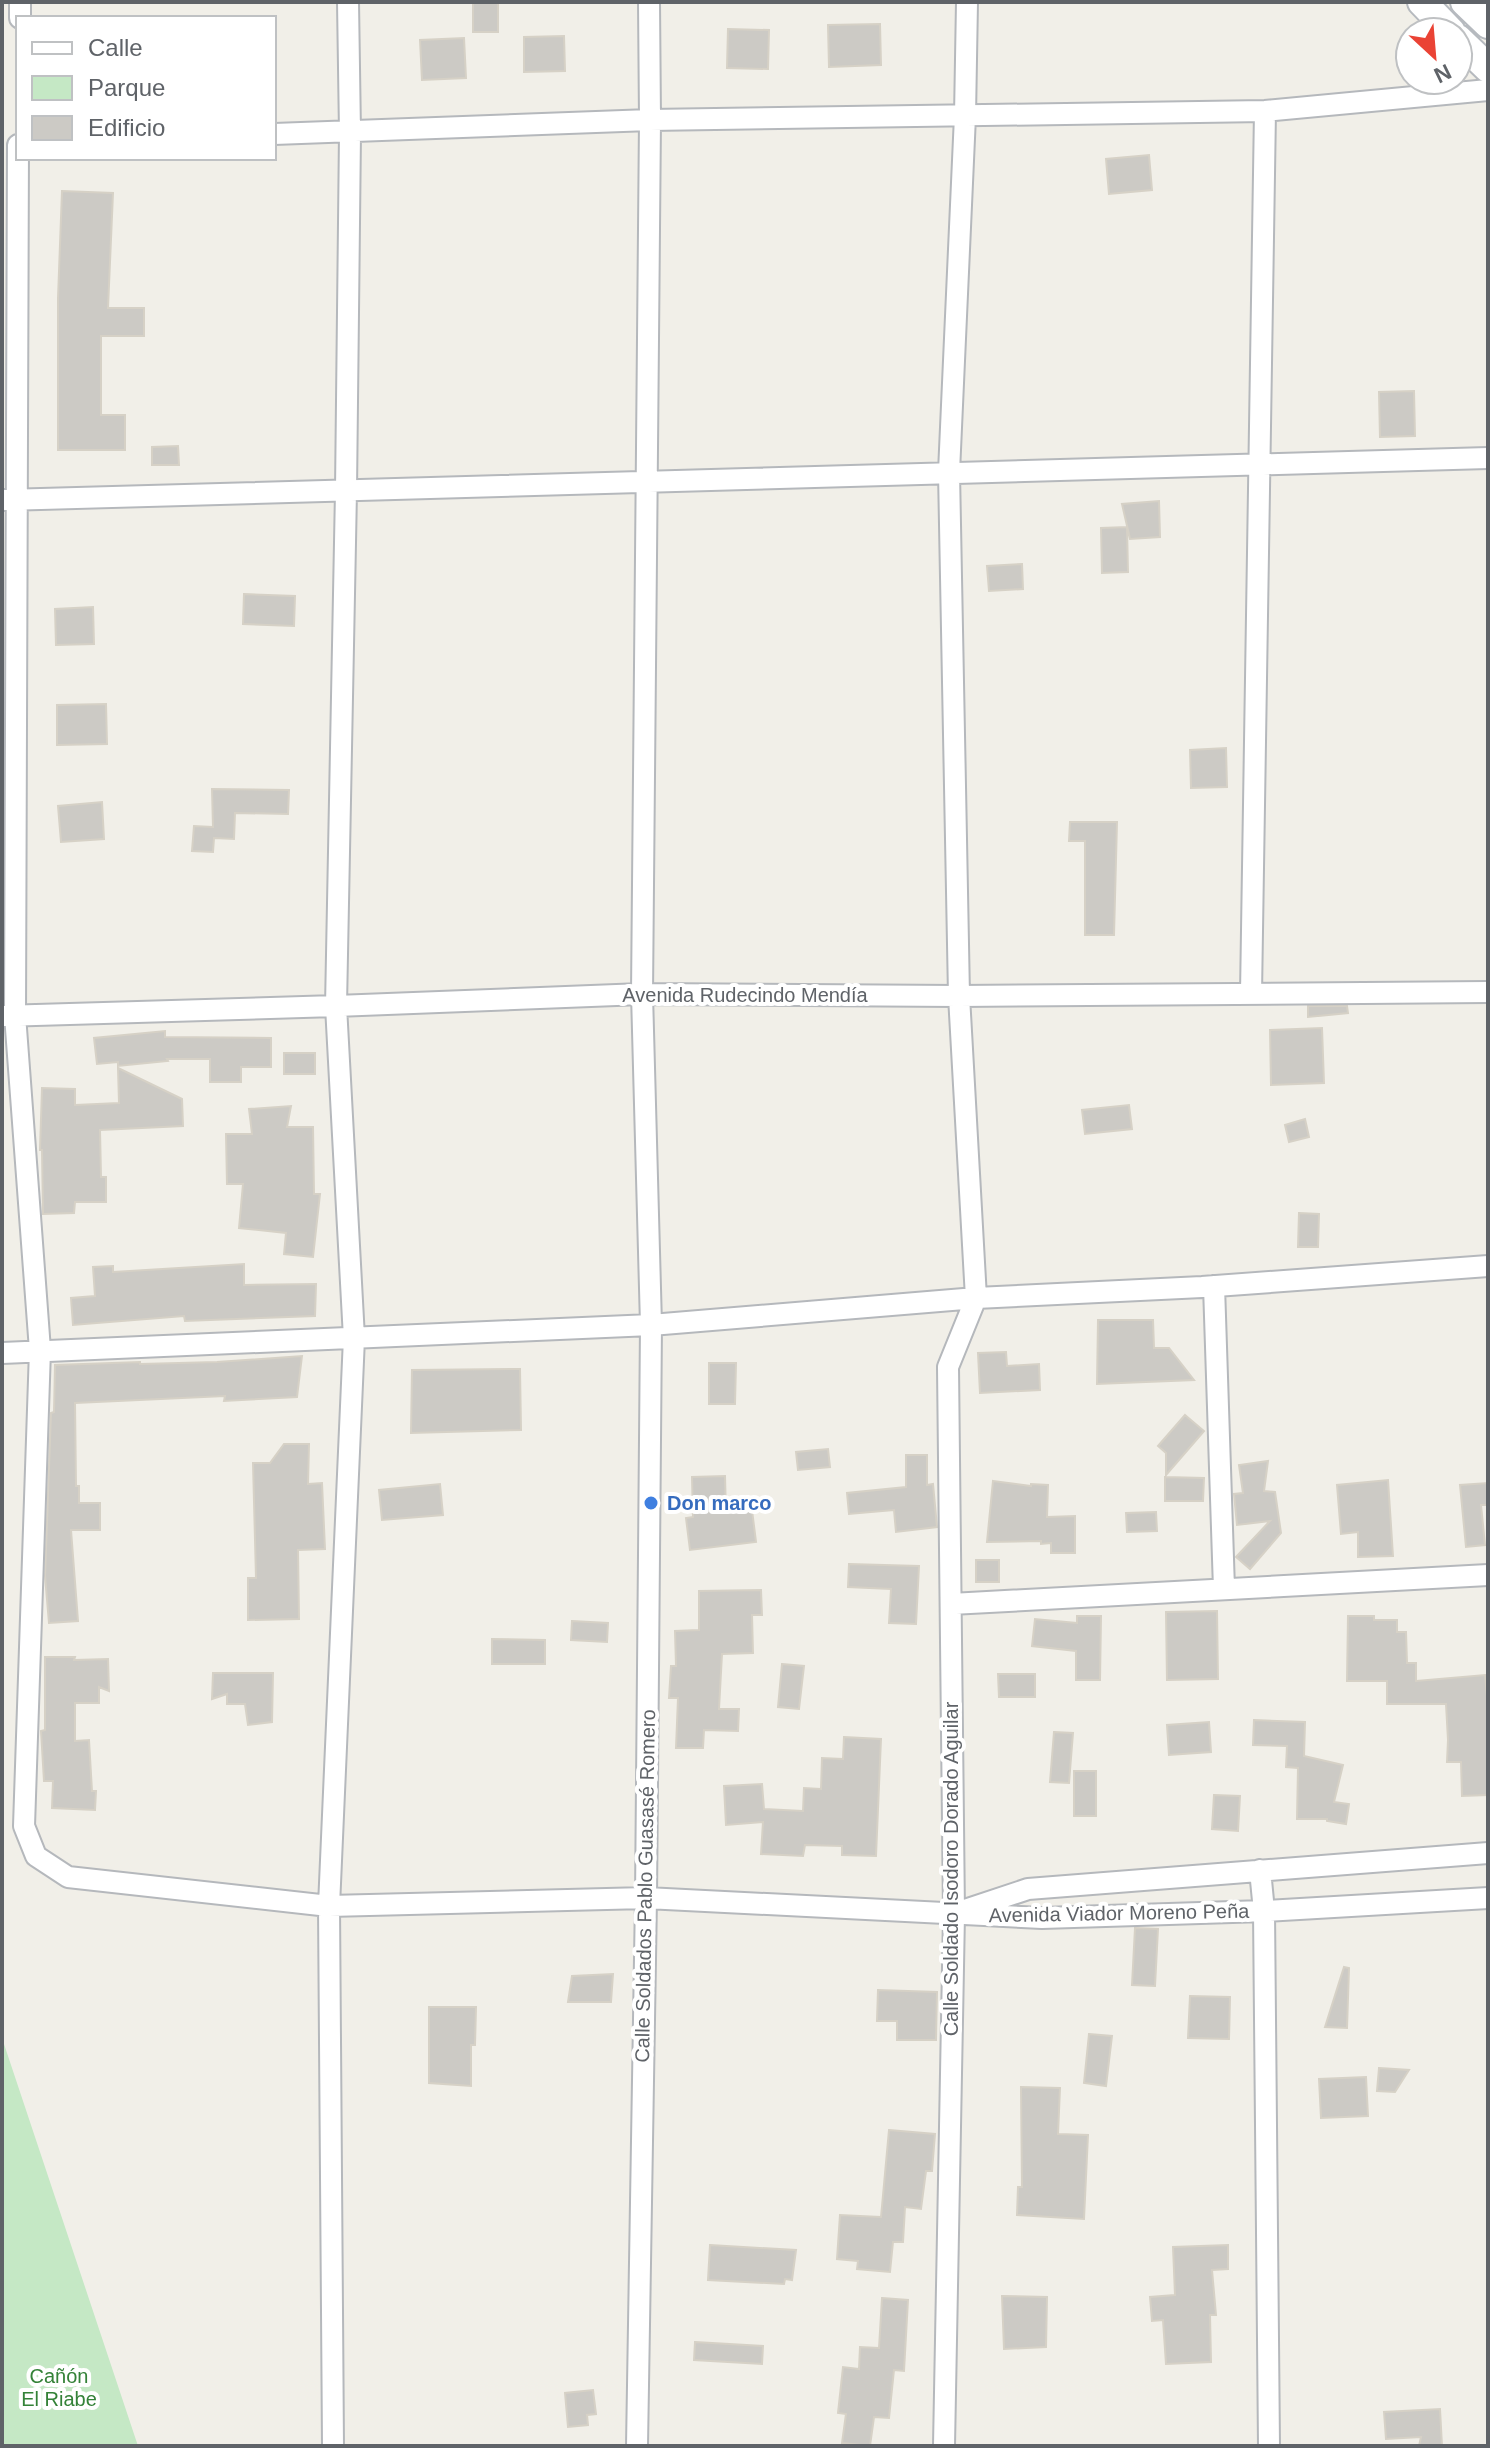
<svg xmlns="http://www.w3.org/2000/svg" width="1490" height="2448" font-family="Arial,sans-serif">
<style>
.green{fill:#c5e8c5}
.building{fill:#cccac5;stroke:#d6d1c6;stroke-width:2}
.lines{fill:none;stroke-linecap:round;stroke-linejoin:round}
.minor-casing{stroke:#b5b8bc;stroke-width:24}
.secondary-casing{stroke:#b6babf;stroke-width:32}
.minor{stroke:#fff;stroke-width:20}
.secondary{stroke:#fff;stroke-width:28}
.shop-dot{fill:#3f7fe0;stroke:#fff;stroke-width:3}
.labels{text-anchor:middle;stroke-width:8;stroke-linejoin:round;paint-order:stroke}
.street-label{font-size:20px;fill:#5f6368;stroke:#fff}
.shop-label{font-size:20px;font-weight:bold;fill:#366cbe;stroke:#fff;text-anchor:start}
.park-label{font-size:20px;fill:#348238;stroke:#fff}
</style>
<rect width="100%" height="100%" fill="#f1efe8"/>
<path class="green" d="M2,2038L138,2446H2Z"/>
<path class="building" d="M473,2H498V32H473Z
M880,24L881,65L829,67L828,25Z
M728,29L769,30L768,69L727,68Z
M564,36L565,71L524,72V37Z
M464,38L466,78L422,80L420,40Z
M1149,155L1152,190L1109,194L1106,159Z
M62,191L113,193L108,308H144V336H101V415H125V450H58V298Z
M1414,391L1415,436L1380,437L1379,392Z
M178,446L179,465H152V447Z
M1159,501L1160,537L1130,539L1122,504Z
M1127,527L1128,572L1102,573L1101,528Z
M1022,564L1023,589L989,591L987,566Z
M244,594L295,596L294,626L243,624Z
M93,607L94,644L56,645L55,609Z
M106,704L107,744L57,745V705Z
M1226,748L1227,787L1191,788L1190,750Z
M212,789L289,790L288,814L235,813L234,839L214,838L213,852L192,851L194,826L213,827Z
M102,802L104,839L61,842L58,806Z
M1070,822H1117L1114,935H1085V841H1069Z
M1308,1006H1347L1348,1013L1308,1017Z
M1322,1028L1324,1083L1271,1085L1270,1030Z
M165,1031V1037L271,1038V1067H241V1082H210V1059H167L168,1061L118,1066V1062L97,1064L94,1038Z
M284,1053H315V1074H284Z
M118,1068L182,1099L183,1126L100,1130L101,1177H106V1202H75L74,1213L43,1214L42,1150H40L42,1088L75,1089V1105L119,1103Z
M1129,1105L1132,1129L1085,1134L1082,1110Z
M291,1106L287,1127H313L314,1194H320L313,1257L284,1254L286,1233L239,1228L243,1184H227L226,1134H252L249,1109Z
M1305,1119L1309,1137L1289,1142L1285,1125Z
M1299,1213L1319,1214L1318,1247H1298Z
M244,1264V1285L316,1284L315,1316L185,1321L184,1316L73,1325L71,1298L95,1296L93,1267L113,1266V1272Z
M1098,1320H1153L1154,1348H1169L1194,1380L1097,1384Z
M1006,1352L1007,1366L1039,1364L1040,1390L980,1393L978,1353Z
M302,1356L297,1397L224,1401L225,1396L75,1403L76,1486H79V1503H100V1530H71L78,1621L49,1623L45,1576L51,1413L54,1412L55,1365L140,1362V1364L217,1362Z
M709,1363H736L735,1404H709Z
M520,1369L521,1430L411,1433L412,1370Z
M1185,1415L1204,1431L1166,1475V1453L1158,1446Z
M284,1444H309L308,1484L322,1483L325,1549L298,1550L299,1619L248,1620V1578H256L253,1463H270Z
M828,1449L830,1467L798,1470L796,1452Z
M906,1455H927V1485L933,1484L937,1527L896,1532L894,1510L849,1514L847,1493L906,1487Z
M1268,1461L1264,1491L1275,1492L1281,1533L1250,1569L1236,1557L1270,1521L1237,1525L1234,1494L1243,1493L1239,1465Z
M725,1476L726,1513L752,1510L756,1542L690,1550L686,1518L693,1517L692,1477Z
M1165,1477L1204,1478L1203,1501H1165Z
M1388,1480L1393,1556L1358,1557V1532L1341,1534L1337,1485Z
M993,1481L1031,1486V1484L1048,1485L1047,1517L1075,1516V1553H1051V1543L1041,1544V1541L987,1542Z
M1488,1483V1505H1481L1485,1545L1466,1547L1460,1485Z
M440,1484L443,1515L382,1520L379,1490Z
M1156,1512L1157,1531L1127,1532L1126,1513Z
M976,1560H999V1582H976Z
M849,1564L919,1566L916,1624L889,1623L891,1589L848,1587Z
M761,1590L762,1615H752L753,1653L722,1654L719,1709H739L738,1731L704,1730L703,1748H676L678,1698H669L671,1666H676L675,1631L699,1630V1591Z
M1217,1611L1218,1679L1167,1680L1166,1612Z
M1077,1616H1101L1100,1680H1076V1651L1032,1646L1035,1619L1077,1623Z
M1348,1616H1374V1620H1397V1632H1406L1407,1663H1416V1681L1485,1675L1488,1707V1795L1462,1796L1461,1762H1447L1448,1740L1446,1704H1387V1681H1347Z
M572,1621L608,1623L607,1642L571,1640Z
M492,1639L545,1640V1664H492Z
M45,1657H75L74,1660L108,1659L109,1691L99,1687V1703H75V1741L89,1740L92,1791H96L95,1810L52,1808L53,1781H44L41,1731L45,1730Z
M782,1664L804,1666L799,1709L778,1707Z
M213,1673H273L272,1722L248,1725L245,1704H227V1694L212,1699Z
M998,1674H1035V1697H999Z
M1254,1720L1305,1722L1304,1756L1343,1765L1334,1802L1349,1804L1346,1824L1327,1821V1819H1297L1298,1768L1286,1767L1287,1746L1253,1745Z
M1209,1722L1211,1752L1169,1755L1167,1725Z
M1054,1732L1073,1733L1069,1783L1050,1782Z
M844,1737L881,1739L876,1856L842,1855V1846L805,1845L803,1856L761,1854L763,1822L726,1825L724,1786L762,1784L764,1809L803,1811L804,1788L821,1789L822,1758L843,1759Z
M1074,1771H1096V1816H1074Z
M1214,1795L1240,1796L1238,1831L1212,1829Z
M1135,1928L1158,1929L1155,1986L1132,1985Z
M1344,1967L1349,1968L1347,2028L1325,2027Z
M613,1974L611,2002H568L572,1976Z
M878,1990L937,1992L936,2040H897V2021H877Z
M1190,1996L1230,1997L1229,2039L1188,2038Z
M429,2007H476L475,2045H471V2086L429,2083Z
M1089,2034L1112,2036L1106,2086L1084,2083Z
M1379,2068L1409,2070L1395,2092L1377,2091Z
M1366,2077L1368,2116L1321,2118L1319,2079Z
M1021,2087L1060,2088L1058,2134L1088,2135L1084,2219L1017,2215L1018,2187H1022Z
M889,2130L935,2134L932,2171H926L921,2209L905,2207L903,2242H893L890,2272L857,2269L858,2261L837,2259L840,2215L881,2217Z
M710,2245L796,2250L792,2280L785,2279L784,2284L708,2280Z
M1228,2245V2269L1212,2270L1216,2315H1210L1211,2362L1166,2364L1163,2320L1152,2321L1150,2297L1175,2295L1173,2247Z
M1002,2296L1047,2297L1046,2347L1004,2349Z
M882,2298L908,2300L904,2371L894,2370L889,2418L874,2417L870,2446L842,2443L846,2414L838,2413L843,2367L859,2369L860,2347L879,2348Z
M695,2342L763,2346L762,2364L694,2360Z
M593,2390L596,2414L587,2415L588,2425L568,2427L565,2393Z
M1440,2409L1442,2446H1419L1421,2437L1386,2439L1384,2412Z"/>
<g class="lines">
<g class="minor-casing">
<path id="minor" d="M20,18V2
M274,134L650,120L1265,111L1488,90
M18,145L15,1015L40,1350L24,1826L36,1856L68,1877L329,1906L646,1898L1042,1918L1264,1911L1488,1898
M5,500L1488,458
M1251,994L1265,111
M2,1016L336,1006L642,994L959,996L1488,992
M1214,1286L1224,1589
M2,1353L651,1325L976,1298L1202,1287L1488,1266
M951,1604L1488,1575
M1260,1870L1264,1911L1269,2446
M965,1910L1028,1889L1488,1853
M333,2446L329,1906L354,1338L336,1006L346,491L350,133L348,2
M637,2446L646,1898L651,1325L642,994L650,120L649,2
M944,2446L954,1914L948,1367L976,1298L959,996L949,472L965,116L967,2"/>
</g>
<g class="secondary-casing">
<path id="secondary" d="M1422,2L1451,32
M1465,2L1488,24
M1458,39L1488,68"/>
</g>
<use href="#minor" class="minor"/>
<use href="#secondary" class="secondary"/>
</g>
<circle class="shop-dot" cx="651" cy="1503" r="8"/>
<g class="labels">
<g class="street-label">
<text x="745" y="1002">Avenida Rudecindo Mendía</text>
<text transform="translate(951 1869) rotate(-90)" y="7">Calle Soldado Isodoro Dorado Aguilar</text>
<text transform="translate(645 1886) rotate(-89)" y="7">Calle Soldados Pablo Guasasé Romero</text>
<text transform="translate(1119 1913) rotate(-1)" y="7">Avenida Viador Moreno Peña</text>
</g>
<g class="shop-label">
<text x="667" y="1510">Don marco</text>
</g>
<g class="park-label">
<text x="59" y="2383">Cañón<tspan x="59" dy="23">El Riabe</tspan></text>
</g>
</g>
<rect width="1490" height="2448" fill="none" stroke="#5f6368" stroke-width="8"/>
<rect x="16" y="16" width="260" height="144" fill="#ffffff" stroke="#bfc1c3" stroke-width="2"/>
<rect x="32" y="42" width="40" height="12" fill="#ffffff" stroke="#bfc1c3" stroke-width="2"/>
<text x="88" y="56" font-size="24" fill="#5f6368">Calle</text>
<rect x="32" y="76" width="40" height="24" fill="#c5e8c5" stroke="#bfc1c3" stroke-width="2"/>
<text x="88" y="96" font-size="24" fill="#5f6368">Parque</text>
<rect x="32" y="116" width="40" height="24" fill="#cccac5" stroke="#bfc1c3" stroke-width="2"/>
<text x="88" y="136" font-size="24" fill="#5f6368">Edificio</text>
<g transform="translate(1434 56) rotate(154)"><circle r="38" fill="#ffffff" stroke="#bfc1c3" stroke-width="2"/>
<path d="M0-6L14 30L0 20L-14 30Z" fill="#ea4335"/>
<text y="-12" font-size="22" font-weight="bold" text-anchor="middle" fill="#5f6368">N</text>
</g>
</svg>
